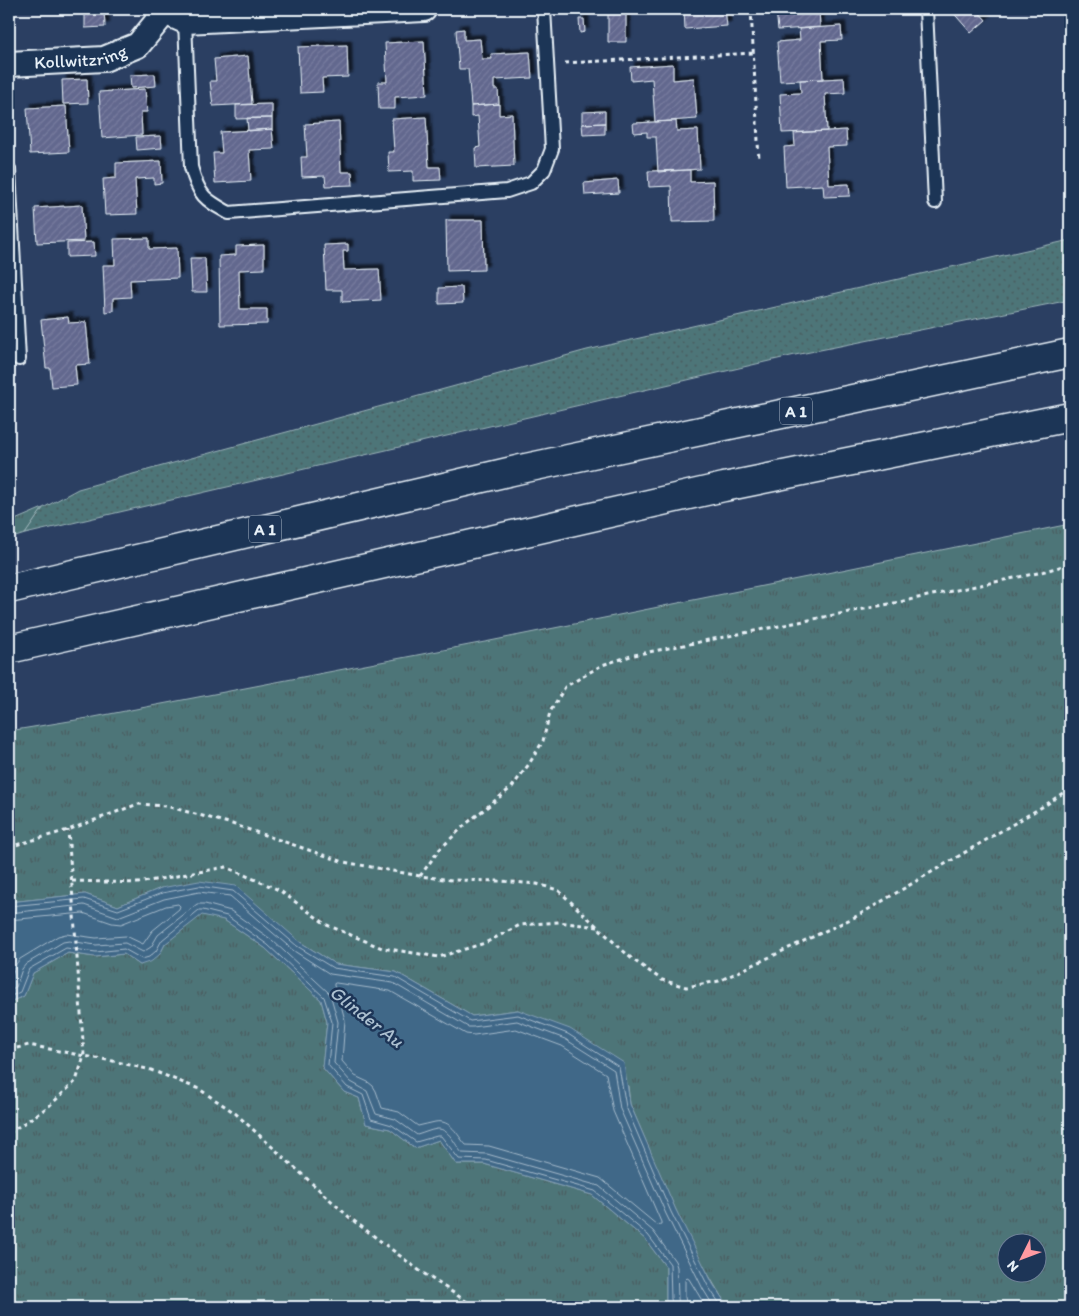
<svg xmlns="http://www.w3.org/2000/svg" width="1079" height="1316" font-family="Itim,sans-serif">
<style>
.grass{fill:url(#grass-dots);stroke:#9bb3b8}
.park{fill:url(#park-tufts);stroke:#9bb3b8;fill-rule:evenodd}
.water{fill:#406888;stroke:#839fb5}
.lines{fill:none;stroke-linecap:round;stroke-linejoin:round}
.shore{stroke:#a5bacb;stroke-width:1}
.building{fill:url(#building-hatch);stroke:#e8f1f8;filter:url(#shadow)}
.service-casing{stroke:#e8f1f8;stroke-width:16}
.minor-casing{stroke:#e8f1f8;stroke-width:28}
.motorway-casing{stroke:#e8f1f8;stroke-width:31}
.path{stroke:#e8f1f8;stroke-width:3;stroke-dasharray:4 4;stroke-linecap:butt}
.service{stroke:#1d3557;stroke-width:12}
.minor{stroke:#1d3557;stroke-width:24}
.motorway{stroke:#1d3557;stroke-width:28}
.labels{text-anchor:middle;stroke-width:5;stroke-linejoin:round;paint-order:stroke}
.shield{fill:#1d3557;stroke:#abb9c8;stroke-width:1}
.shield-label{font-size:16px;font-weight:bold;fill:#e8f1f8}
.street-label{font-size:18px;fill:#e8f1f8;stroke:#1d3557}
.water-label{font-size:19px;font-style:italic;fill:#adc1d1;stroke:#1d3557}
</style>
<defs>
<pattern id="grass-dots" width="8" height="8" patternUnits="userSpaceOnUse" patternTransform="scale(1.25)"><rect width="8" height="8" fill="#4e7578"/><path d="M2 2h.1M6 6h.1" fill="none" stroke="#4a5e61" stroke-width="1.8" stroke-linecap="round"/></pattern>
<pattern id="park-tufts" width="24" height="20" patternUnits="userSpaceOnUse" patternTransform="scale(1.25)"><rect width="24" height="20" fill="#4e7578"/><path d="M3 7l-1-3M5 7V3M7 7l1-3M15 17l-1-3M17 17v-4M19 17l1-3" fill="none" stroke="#4a5e61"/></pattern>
<pattern id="building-hatch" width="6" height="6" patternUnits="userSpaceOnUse" patternTransform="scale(1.25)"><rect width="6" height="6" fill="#62678e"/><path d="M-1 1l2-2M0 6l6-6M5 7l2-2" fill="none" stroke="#787d9f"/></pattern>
<filter id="shadow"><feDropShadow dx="4.5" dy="-4.5" stdDeviation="1" flood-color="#0009"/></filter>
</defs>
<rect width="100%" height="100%" fill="#2b3f62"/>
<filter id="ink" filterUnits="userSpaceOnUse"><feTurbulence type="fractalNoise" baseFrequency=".02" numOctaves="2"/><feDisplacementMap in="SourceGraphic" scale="10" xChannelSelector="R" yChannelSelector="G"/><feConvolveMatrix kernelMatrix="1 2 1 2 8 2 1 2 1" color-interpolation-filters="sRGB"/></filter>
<g filter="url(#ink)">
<path class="grass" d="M1070,240V300L795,355L25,534L43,508L78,489L587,350Z"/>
<path class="park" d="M43,508L25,534L9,539V513L15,520Z
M1070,524V1307H728C687,1244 660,1173 630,1104L628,1086L518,1010L472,1016L396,972L335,964L300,942L161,888L118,906L85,894L9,902V731L94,717L490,641ZM1006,1244H1036V1274H1006Z
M202,914L224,920L265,948L321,1000L327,1022L322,1067L344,1092L359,1098L366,1124L390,1129L415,1148L439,1140L456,1164H484L592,1195L645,1239L666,1267V1300L669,1307H9V1002L24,996L33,973L68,953L95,957L124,954L140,965L160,954L165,944Z"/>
<path class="water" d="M199,881L236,886L300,942L335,964L396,972L472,1016L518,1010L570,1029L624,1063L630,1104L676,1210L713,1284L728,1307H669L666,1300V1267L645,1239L592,1195L484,1164H456L439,1140L415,1148L390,1129L366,1124L359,1098L344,1092L322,1067L327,1022L321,1000L265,948L224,920L202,915L165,944L160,954L152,961L140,965L124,954L95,957L68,953L33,973L24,996L9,1002V902L85,894L118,906L161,888Z"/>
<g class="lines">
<path class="shore" d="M9,906L84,899L118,910L162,893L199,886L233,891L297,946L333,968L395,977L470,1021L518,1015L568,1034L619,1067L626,1107L671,1212L708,1286L722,1307
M9,913L84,905L118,917L164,899L199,892L230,896L294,951L330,974L393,983L468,1027H473L517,1021L565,1039L614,1070L620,1109L666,1214L703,1289L714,1307
M9,920L83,913L112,923L121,924L166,906L178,904L180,906L179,909L152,931L143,944L126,936L96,938L66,934L58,936L20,959L16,964L9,982
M336,983L390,991L466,1034L474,1035L516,1029L562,1046L606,1074L613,1111L661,1222V1224L657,1225L600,1178L489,1146L466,1145C457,1135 451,1119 435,1122C429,1123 424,1125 418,1126L399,1112L382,1108L376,1091L373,1086L368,1082L355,1076L342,1061L345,1020L338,994L334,986V984Z
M9,990L16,987L22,969L26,964L63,942L69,941L96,945L125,943L143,952L151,947L158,935L197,904H205L231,911L272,940L329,993L331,997L338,1022L334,1063L351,1082L367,1091L376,1114L395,1119L417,1135C424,1133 430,1130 437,1129C449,1128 455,1145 462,1153L487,1154L599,1186L653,1231L675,1261L677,1267L678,1298L679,1307
M9,997L20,992L29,969L66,948L96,952L124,949L142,959L149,957L156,951L162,940L199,910H203L227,916L268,945L324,997L332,1022L328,1065L347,1087L363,1095L371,1119L392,1125L416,1142L437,1136H441L459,1159L486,1160L595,1191L648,1235L670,1264L671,1299L673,1307
M687,1307L685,1297V1280L687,1278L689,1279L706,1307"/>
</g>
<path class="building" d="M85,9H104L105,27L85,28Z
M684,9H725L727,26L685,29Z
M776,9H819L820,27L778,30Z
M950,9H976L986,20L971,33Z
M626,13V42H608V14Z
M579,19H584L585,32L580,33Z
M841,26L842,40L821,41L823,79L780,81L777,42L800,40L799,29Z
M464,29V40L480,39L482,59H492L491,54L530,52L532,78L494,80V89H498L499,104L471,106L468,69H459L456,30Z
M424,41L427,95L395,97V109H379L378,82H387L385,43Z
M347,45L348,77L322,78L323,92L300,93L298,47Z
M248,56L252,104L213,106L210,81H216L214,59Z
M673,64V80L694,78L697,119L655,122L652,79L631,81L630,67Z
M155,74L156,86L131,88L130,75Z
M844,78L845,93L825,94L827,131L782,133L780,94L801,93L800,80Z
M87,79L88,103L63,104L62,80Z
M145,89L147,112H141L142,135L102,138L99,92Z
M272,104V118L236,119V105Z
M499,104V115L512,114L514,166L476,168L475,148L480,147L478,116L471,117V106Z
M66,106L69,152L30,154L27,108Z
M605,111V123L582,124V112Z
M426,117L429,167H440L441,180L413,181V171L389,172L388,152H394L392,119Z
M247,118H272V129L248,131Z
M676,121L677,131L698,130L700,169L658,172L656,137H647V132L634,133L633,123Z
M339,122L341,172H352L353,185L326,186L325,176L302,177L301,157H307L305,124Z
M605,123V134L583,135L582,124Z
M272,129L274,149L249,150L251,181L215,183L213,153H222L220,132Z
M846,130L847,146L827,147L829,185L849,184L850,196L824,197L823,185L786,187L784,147L795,146L794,133Z
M161,136L162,148L137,150L136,137Z
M161,161L162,183L154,184V178L135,179L137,214L105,215L103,179L116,178V163Z
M690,170V182L713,181L714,221L672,222L671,186L649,187L648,171Z
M618,180L619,193L585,195L584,183Z
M82,205L84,241L37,243L35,208Z
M446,220H483L484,270L447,271Z
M149,238V249L177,248L178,278L130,280L131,297L113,298V311L105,312L103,265H115L114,239Z
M94,242L95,256L67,257V243Z
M348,244V251H343L344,270L379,269L381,300L342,302V290H326L324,245Z
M264,245V269L239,270L240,309H267V324L220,325L219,256L236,255V246Z
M190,258H205L207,292H192Z
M462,287L463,303L439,304V288Z
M68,317L69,323L86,322L90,364L75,365L77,385L52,387L50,368H46L41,320Z"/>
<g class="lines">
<g class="service-casing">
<path id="service" d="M926,9L935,202
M185,21L191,167C199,196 204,199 229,213L507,191L531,183L544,170L552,149L544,9
M9,169L19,359"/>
</g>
<g class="minor-casing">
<g id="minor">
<path id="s1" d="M9,64L104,59L138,45L165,12L185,21L424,9"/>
</g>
</g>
<g class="motorway-casing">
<path id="motorway" d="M9,589L521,469L1070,353
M9,649L724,487L1070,417"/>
</g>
<path class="path" d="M751,9L759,160
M565,63L754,53
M9,847L68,830L138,804L166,806L232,824L344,862L420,876L452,880L500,881L537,884L558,890L632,959L662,980L686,987L719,981L857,916L1047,804L1070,788
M420,876L439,850L466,824L512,787L529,764L543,741L550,712L565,687L602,665L634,655L899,602L1038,573L1070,564
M72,881L138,883L226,867L279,890L327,925L382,948L439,957L485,943L520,925L559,922L598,927
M9,1050L29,1045L84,1056L113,1061L151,1070L199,1089L235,1113L350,1218L420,1271L475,1307
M9,1133L48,1107L76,1081L84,1056L68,830"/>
<use href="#service" class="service"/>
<use href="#minor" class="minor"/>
<use href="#motorway" class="motorway"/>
</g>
</g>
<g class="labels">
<g class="shield">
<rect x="780" y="397.5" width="32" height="27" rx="4"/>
<rect x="249" y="515.5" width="32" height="27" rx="4"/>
</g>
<g class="shield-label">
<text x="796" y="417">A 1</text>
<text x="265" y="535">A 1</text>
</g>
<g class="street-label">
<text dy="6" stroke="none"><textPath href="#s1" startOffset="72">Kollwitzring</textPath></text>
</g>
<g class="water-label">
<text transform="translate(367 1016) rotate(38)" y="7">Glinder Au</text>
</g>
</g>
<rect width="1079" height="1316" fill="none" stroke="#1d3557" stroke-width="30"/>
<rect x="15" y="15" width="1049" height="1286" fill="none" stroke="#e8f1f8" stroke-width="2" filter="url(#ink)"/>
<g transform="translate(1022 1258) rotate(228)"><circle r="24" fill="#1d3557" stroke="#6e8097"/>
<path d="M0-4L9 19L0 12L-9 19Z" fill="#ff9aa2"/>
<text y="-8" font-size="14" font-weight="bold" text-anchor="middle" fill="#e8f1f8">N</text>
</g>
</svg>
